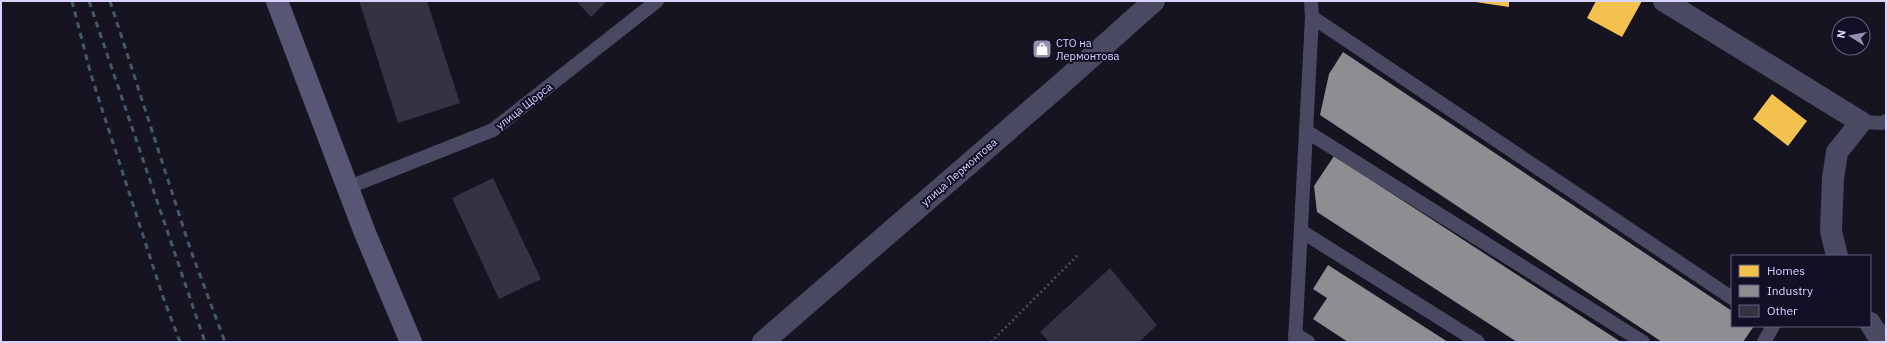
<svg xmlns="http://www.w3.org/2000/svg" width="1887" height="343" font-family="'IBM Plex Sans',sans-serif">
<style>
.homes{fill:#f2c14e}
.industry{fill:#8d8d92}
.building{fill:#343243}
.lines{fill:none;stroke-linecap:round;stroke-linejoin:round}
.path{stroke:#44505f;stroke-width:2.5;stroke-dasharray:2 3;stroke-linecap:butt}
.lane{stroke:#4a4962;stroke-width:14}
.street{stroke:#4a4962;stroke-width:22}
.secondary{stroke:#575674;stroke-width:22}
.rail{stroke:#43596b;stroke-width:3;stroke-dasharray:6 5;stroke-linecap:butt}
.labels{text-anchor:middle;stroke-width:4;stroke-linejoin:round;paint-order:stroke}
.poi-label{font-size:11px;fill:#d9d4ff;stroke:#130f26;text-anchor:start}
.street-label{font-size:11px;fill:#d9d4ff;stroke:#130f26}
</style>
<rect width="100%" height="100%" fill="#161421"/>
<path class="homes" d="M1469,1H1509V7Z
M1596,1H1642L1622,37L1587,18Z
M1772,94L1807,121L1788,146L1753,119Z"/>
<path class="industry" d="M1343,52L1732,311V326H1754L1743,342H1662L1320,115L1329,74Z
M1334,156L1621,342H1517L1317,212L1314,186Z
M1328,265L1448,342H1348L1313,319L1327,298L1313,289Z"/>
<path class="building" d="M359,1H427L460,103L398,123Z
M576,1H607L591,17Z
M493,178L541,279L499,299L452,198Z
M1110,268L1157,325L1139,342H1049L1040,332Z"/>
<g class="lines">
<path class="path" d="M991,342L1079,254"/>
<path class="lane" d="M1312,17L1732,298
M1861,122L1882,123L1886,121
M1306,131L1643,342
M349,187L493,130L657,1
M1301,231L1478,342
M1295,334L1308,342
M1295,342L1312,17L1311,1
M1764,342L1773,326"/>
<path class="street" d="M1664,1L1861,122L1837,152L1833,178L1831,231L1837,256
M1870,323L1882,342
M763,342L1060,85L1154,1"/>
<path class="secondary" d="M277,1L365,233L411,342"/>
<path class="rail" d="M72,1L91,75L163,297L180,342
M89,1L205,342
M110,1L191,251L225,342"/>
</g>
<defs>
<g id="shop-square" transform="scale(1)"><rect x="-9" y="-9" width="18" height="18" rx="4" fill="#9591b1" stroke="#130f26"/><path d="M-5-2.5h2.3a2.7 3.5 0 0 1 5.4 0H5L5.5 6h-11ZM-1.5-2.5h3a1.5 2.3 0 0 0-3 0Z" fill="#fff"/></g>
</defs>
<g fill-rule="evenodd">
<use href="#shop-square" x="1042" y="49"/>
</g>
<g class="labels">
<g class="poi-label">
<text x="1056" y="47">СТО на<tspan x="1056" dy="13">Лермонтова</tspan></text>
</g>
<g class="street-label">
<text transform="translate(524 106) rotate(-38)" y="4">улица Щорса</text>
<text transform="translate(959 172) rotate(-41)" y="4">улица Лермонтова</text>
</g>
</g>
<rect width="1887" height="343" fill="none" stroke="#d9d4ff" stroke-width="4"/>
<rect x="1731" y="255" width="140" height="72" fill="#130f26" stroke="#625e7d"/>
<rect x="1739" y="265" width="20" height="12" fill="#f2c14e" stroke="#625e7d"/>
<text x="1767" y="275" font-size="12" fill="#d9d4ff">Homes</text>
<rect x="1739" y="285" width="20" height="12" fill="#8d8d92" stroke="#625e7d"/>
<text x="1767" y="295" font-size="12" fill="#d9d4ff">Industry</text>
<rect x="1739" y="305" width="20" height="12" fill="#343243" stroke="#625e7d"/>
<text x="1767" y="315" font-size="12" fill="#d9d4ff">Other</text>
<g transform="translate(1851 36) rotate(281)"><circle r="19" fill="#130f26" stroke="#625e7d"/>
<path d="M0-3L7 15L0 10L-7 15Z" fill="#9591b1"/>
<text y="-6" font-size="11" font-weight="bold" text-anchor="middle" fill="#d9d4ff">N</text>
</g>
</svg>
